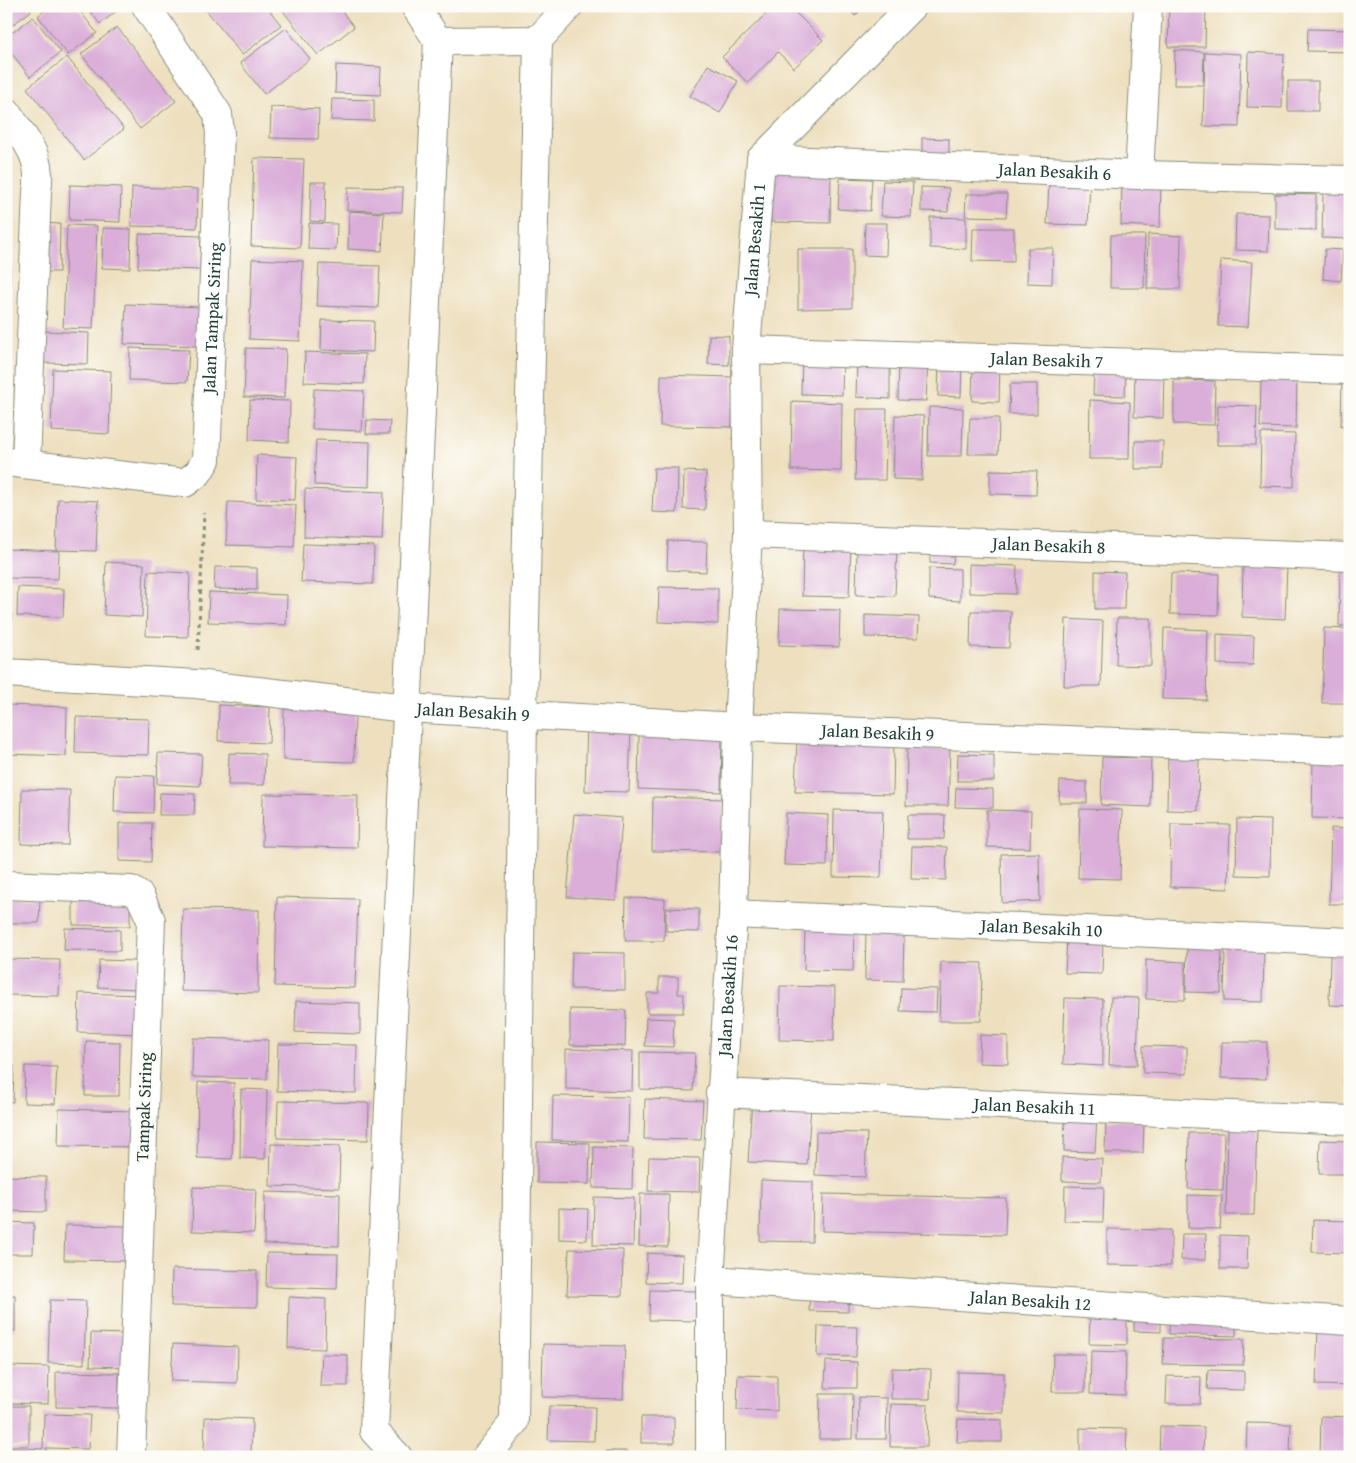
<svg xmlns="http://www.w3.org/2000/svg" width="1356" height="1463" font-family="'Gentium Book Plus',serif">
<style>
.building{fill:#daaed9}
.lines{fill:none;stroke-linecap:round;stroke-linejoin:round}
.street-casing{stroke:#868e7a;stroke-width:30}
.path{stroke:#868e7a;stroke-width:3;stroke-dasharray:4 4;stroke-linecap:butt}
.street{stroke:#fff;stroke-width:28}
.labels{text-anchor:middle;stroke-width:5;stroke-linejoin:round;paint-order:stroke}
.street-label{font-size:18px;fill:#1f3d34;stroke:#fdfcf7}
</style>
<rect width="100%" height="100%" fill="#fdfcf7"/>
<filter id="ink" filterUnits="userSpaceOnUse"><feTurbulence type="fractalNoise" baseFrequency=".02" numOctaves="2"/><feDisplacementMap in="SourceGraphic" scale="10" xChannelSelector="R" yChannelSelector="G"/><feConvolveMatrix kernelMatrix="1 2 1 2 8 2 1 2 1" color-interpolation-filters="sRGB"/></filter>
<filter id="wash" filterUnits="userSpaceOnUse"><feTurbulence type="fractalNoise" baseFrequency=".0096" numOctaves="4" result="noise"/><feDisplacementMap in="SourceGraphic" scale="20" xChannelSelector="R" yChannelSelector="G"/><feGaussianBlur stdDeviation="1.12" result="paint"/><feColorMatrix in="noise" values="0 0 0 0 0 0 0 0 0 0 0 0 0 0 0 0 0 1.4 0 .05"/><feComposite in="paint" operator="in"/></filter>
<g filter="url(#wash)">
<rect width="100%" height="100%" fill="#eee0bf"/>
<g id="blocks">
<path class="building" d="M6,6H28L31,11L6,30Z
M50,6H76L97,33L68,55L38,16Z
M86,6H123L100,24Z
M203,6H266L281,25L242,55Z
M279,6H338L354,27L318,55Z
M774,6H789L823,40L794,68L778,52L748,83L722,57Z
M846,6H865L855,16Z
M1169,6H1206L1205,47H1168Z
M33,17L61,52L30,77L6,46V37Z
M117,27L176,101L140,129L81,54Z
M286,28L310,59L264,94L240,63Z
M1308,29L1350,30V52L1307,51Z
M1175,50L1204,52L1203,85H1174Z
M1205,52L1241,54L1239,127L1203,126Z
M1248,52L1284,54L1282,108L1247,107Z
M67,57L124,129L84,160L27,88Z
M336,65L381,67L380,95L335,93Z
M708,65L738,81L720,113L690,96Z
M1288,81H1318V111H1288Z
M332,99L374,100V121L331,120Z
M271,107L319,109L318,139L270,138Z
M922,138L949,139V159L922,158Z
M254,158L304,159L300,248L251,246Z
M771,170L831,171L830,223L771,222Z
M840,178L872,179L870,211L838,209Z
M1122,178L1161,179L1160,227L1121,225Z
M883,181L913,182L911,217L881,216Z
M1049,181H1090L1088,225L1047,224Z
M311,182H326L325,222L310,221Z
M70,185L121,187L120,222L69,220Z
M132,187L198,189L197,228L131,226Z
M348,187L403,188L402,212L347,210Z
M921,187L949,188L948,212L921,211Z
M1323,192H1350V239L1322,238Z
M966,194H1007L1006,217L965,216Z
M1275,194L1316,195V230L1275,229Z
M349,211L384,213L382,251L348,249Z
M1236,214L1269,215L1268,251L1235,250Z
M930,217L966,218V249L930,248Z
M43,223L60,224L59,272H41Z
M309,223L337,224L336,250L308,249Z
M865,223H887L886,256L864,255Z
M67,225L97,226L93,329L63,328Z
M103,228L131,229L130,269L102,268Z
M973,228H1014V262L972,261Z
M139,234L201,236L200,270L138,268Z
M1148,234L1181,236L1180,289H1147Z
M1111,235H1145L1144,288H1110Z
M1028,248H1053L1052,284L1027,283Z
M798,249H852V308L798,309Z
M1325,249L1343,250L1341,281L1323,279Z
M6,254H11L9,331H6Z
M252,259L303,261L300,341L249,339Z
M1221,260L1252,262L1248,327L1218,326Z
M319,264L380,266L378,308L317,306Z
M126,304L199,307L198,346L124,344Z
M322,320L374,321L373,352L321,350Z
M45,331L89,333L88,364L44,363Z
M709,335L729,336V365L708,364Z
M130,348L189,350L187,382L129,380Z
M246,348L286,349L284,398L244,397Z
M305,352L365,354L364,384L304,382Z
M802,357L843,358L842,395L801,394Z
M857,358L890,359V399L856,397Z
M899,360L928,361L926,401L898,400Z
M939,360H962L961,397L938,396Z
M973,362H1000L999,402L972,401Z
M1135,368L1164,369L1163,418L1134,417Z
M53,369L111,371L109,434L51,431Z
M1094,373L1126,374L1125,396L1093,395Z
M661,375L733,377L732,427L660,426Z
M1342,375H1350V426H1341Z
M1261,376H1297L1296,428L1260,427Z
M1174,380L1215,381L1214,425L1174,424Z
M1010,384H1037V414H1009Z
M314,389L364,391L362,431L312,429Z
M250,400L290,401L289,442L249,440Z
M1090,400L1130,402L1129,459H1089Z
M792,401L842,403L841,471L791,470Z
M1218,405L1257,406L1256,445H1217Z
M929,407L963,408L962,456H928Z
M857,409H887L885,480H855Z
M895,415L924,416L922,480L893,479Z
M970,418H999L998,454H968Z
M367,420L390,421L389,434H366Z
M1261,433L1295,434L1294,487L1260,486Z
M316,440L370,442L369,487L314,485Z
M1135,441H1163L1162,469H1135Z
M257,455L297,457L295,500L256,499Z
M654,468H678L677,513L652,512Z
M990,470L1037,471L1036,495L990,494Z
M684,471L706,472L705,510L683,509Z
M305,489L384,492L382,540L304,537Z
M58,499L98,501L96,551L56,550Z
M228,502L296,505L294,547L226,545Z
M668,541L707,542L706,572L667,570Z
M803,543L851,544L849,597L802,596Z
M303,544L374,546L373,584L301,582Z
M857,547L897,548L895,596L856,595Z
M930,548L954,549L953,564L930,563Z
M6,549L59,551L58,579L6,578Z
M106,562L144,564L142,617L104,615Z
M1340,563H1350V626H1339Z
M969,564L1017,566L1016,594L969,593Z
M1243,564L1287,565L1285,619L1242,617Z
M215,567L257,568V590L214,589Z
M929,568L960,569V601L929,599Z
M148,571L190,573L188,637L146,636Z
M1095,571L1125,572L1124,609H1095Z
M1171,573L1219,574L1218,615L1170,614Z
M18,587L64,589L63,617L17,616Z
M659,587L718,588V624L658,622Z
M209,592L287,595L286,625L208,622Z
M780,609L840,610L839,647L779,645Z
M971,611H1011L1009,648L970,647Z
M6,613H12L11,643L6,642Z
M865,615L919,617L918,638L865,637Z
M1117,618H1151V666L1116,665Z
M1066,619L1103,621L1101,686H1064Z
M1164,628L1208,630L1206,700L1162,699Z
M1324,628L1350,629V703H1322Z
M1217,634L1254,636L1253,665L1217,664Z
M6,705L67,707L66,756L6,754Z
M219,705L270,707L269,743L218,741Z
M284,709L355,711L354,762L283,760Z
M76,717L149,719L148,755L75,753Z
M587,722L631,723L629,792L585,791Z
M639,735L722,737L721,792L638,789Z
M797,738L894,741L893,794L795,792Z
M907,748L950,749L948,806H906Z
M158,753L202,754L200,786L157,784Z
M229,753L265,754L264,785H228Z
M958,754L994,755V781H957Z
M1168,755H1199L1198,811L1167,810Z
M1102,757L1151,758L1150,807L1101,805Z
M1313,759L1350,760V819L1312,818Z
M115,775L154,776L153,813L114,812Z
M1060,781L1087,782V803H1059Z
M956,788L993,789V808L955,807Z
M22,789L70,790L68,845L21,844Z
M160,793L195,794L194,815H159Z
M263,794L358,795L357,848L262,846Z
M653,797L723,799L721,852L652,851Z
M1080,809L1122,810L1120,879L1078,878Z
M834,810L883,811L881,878L833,877Z
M987,810L1031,811L1030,848L987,847Z
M786,813L828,815L827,866L784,865Z
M574,814L622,818L616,900L567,897Z
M908,815H945L944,839H907Z
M1237,819L1271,820L1270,876L1236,875Z
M119,823H152L151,862L119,861Z
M1171,824L1230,825L1228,889L1170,887Z
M1331,828L1350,829V904H1329Z
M912,846L947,847L946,880L911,879Z
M1039,853L1040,901L1002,903L1001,854Z
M73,890L130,892V926L73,925Z
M277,897L358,899L355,988L275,986Z
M6,898H40L39,923H6Z
M626,898L665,899L664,941H625Z
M666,908L699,909V932L666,931Z
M183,909L259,910L258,993L181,991Z
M805,927L854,928L853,971L804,970Z
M65,928L120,930V951L64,950Z
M866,929L904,930L903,981L865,980Z
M1067,938L1103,939L1102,974L1065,973Z
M1187,942L1222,944L1221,993L1186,992Z
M1225,945L1264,946L1263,1002L1224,1001Z
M572,952L625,953V990L571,989Z
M1330,953L1350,954V1006L1329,1005Z
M6,959L60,960L59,996L6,995Z
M99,960L137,961L136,989L98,987Z
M1146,960L1185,962V1000L1146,999Z
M941,962L982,963L981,1021H939Z
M659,977H678V994H684L683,1013H647V993H659Z
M780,986L835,987L834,1041L779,1040Z
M901,988L937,989L936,1012L900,1011Z
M79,993L141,995L140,1034L78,1032Z
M1111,997L1139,998L1137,1065H1109Z
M1065,998L1103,999V1066L1063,1064Z
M296,1001L360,1003V1034L295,1032Z
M570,1009L626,1010L625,1046L570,1045Z
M646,1018L674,1019L673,1047L645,1046Z
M980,1035L1008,1036V1064L979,1063Z
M193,1038L268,1040L267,1079L192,1077Z
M86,1041L120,1042L119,1096H85Z
M1222,1042H1267L1266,1079L1221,1078Z
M278,1044L357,1045L356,1093L277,1091Z
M1143,1046L1187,1047V1074L1143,1073Z
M566,1049L633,1051L632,1091L566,1089Z
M640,1052L695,1053L693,1091L640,1089Z
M6,1066H14L13,1102H6Z
M25,1066L57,1067L55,1104L24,1103Z
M1348,1068H1350V1085H1348Z
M198,1082L234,1083L232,1159L197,1158Z
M241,1089L267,1090L265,1159L240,1158Z
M553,1096L629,1097L628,1142L552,1140Z
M645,1099L703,1101L701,1140L644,1139Z
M752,1100L811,1105L807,1165L748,1162Z
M278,1101L369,1103L368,1140L277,1138Z
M59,1109L136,1111V1147L58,1146Z
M1065,1115L1097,1117L1095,1152L1064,1151Z
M1106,1120L1144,1122L1143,1153H1105Z
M1228,1129H1257L1254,1215H1226Z
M816,1132L867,1133L865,1177L815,1175Z
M1189,1133H1224L1223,1190L1188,1189Z
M1320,1140L1350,1141V1174H1319Z
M537,1142L590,1143L589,1184L537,1183Z
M271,1144L340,1146L339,1188L270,1186Z
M594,1147L633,1148L632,1189L593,1188Z
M649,1157L700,1158L699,1192L648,1191Z
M1062,1157L1102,1159L1101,1182L1062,1181Z
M6,1176L46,1177V1212L6,1211Z
M761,1180L813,1182L812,1242L760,1241Z
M1065,1186L1104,1187L1103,1222L1064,1221Z
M193,1187L256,1189L254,1233L192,1231Z
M265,1192L340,1194L339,1246L264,1244Z
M640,1194H669L668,1247L639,1246Z
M823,1194L1006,1198L1005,1235L822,1231Z
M1188,1195L1222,1196L1220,1229L1188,1228Z
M594,1197L634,1198L633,1246L593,1245Z
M559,1208L588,1209L587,1240L559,1239Z
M1313,1220L1350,1221V1253L1312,1252Z
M6,1222L34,1223L33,1254H6Z
M65,1225L127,1226V1261L64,1260Z
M1107,1229L1171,1230V1266L1107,1265Z
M1182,1234H1206L1205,1260H1181Z
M1220,1235L1248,1236L1247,1269H1220Z
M569,1249L623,1250L622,1296L567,1295Z
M267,1253L338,1254L337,1289L266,1287Z
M647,1253L683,1255L682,1283L646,1282Z
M172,1269L257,1271V1307L171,1306Z
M650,1290L696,1291V1321L649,1320Z
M810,1291L848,1292V1312L809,1311Z
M6,1295H15V1331L6,1330Z
M289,1297L326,1299L325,1349L288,1348Z
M50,1300L86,1301L84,1364L48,1363Z
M1090,1310L1127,1311V1345L1089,1344Z
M1134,1311H1161V1332L1134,1331Z
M1170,1314L1236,1316V1336L1169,1334Z
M1318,1325L1350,1326V1386L1316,1385Z
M818,1326L857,1327L856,1357L817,1356Z
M91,1333L126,1334V1367L90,1366Z
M1164,1338L1244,1339L1243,1365L1163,1364Z
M173,1344L238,1347L237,1383L171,1381Z
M543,1344L625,1346L623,1399L542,1397Z
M1091,1351L1126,1352L1125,1395L1090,1394Z
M322,1354L348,1355V1386H320Z
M1053,1354H1085V1392H1052Z
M826,1361L857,1362V1388H825Z
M6,1366L49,1367L48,1404L6,1403Z
M892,1368L931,1369L930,1399H891Z
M1208,1370L1244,1371V1390L1207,1389Z
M56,1372L119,1373V1408L56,1407Z
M958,1372L1004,1373V1413L957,1412Z
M738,1375L777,1376V1411L737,1410Z
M1167,1376L1201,1377L1200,1404H1166Z
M820,1394H853L852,1439H819Z
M859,1397L887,1398L886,1439H858Z
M891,1404L928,1405L927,1447H890Z
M6,1406H29V1446H6Z
M549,1406L595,1407L594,1441L548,1440Z
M44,1414L90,1415L88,1449L46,1448V1457H6V1448L43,1449Z
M1321,1416L1350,1417V1457H1320Z
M205,1417L252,1419L251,1453L204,1452Z
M641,1417H674V1443H641Z
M958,1419L1002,1420V1442H957Z
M1247,1423L1291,1424L1290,1457H1246Z
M1160,1426L1204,1427L1203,1457H1159Z
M1080,1428L1127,1429L1126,1454L1080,1453Z
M607,1451H627V1457H607Z
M546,1454L591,1455V1457H546Z"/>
</g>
</g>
<g filter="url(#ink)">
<use href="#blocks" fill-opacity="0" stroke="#868e7a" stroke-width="1"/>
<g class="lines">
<g class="street-casing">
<g id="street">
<path d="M415,6L438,41L538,40L569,6"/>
<path d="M6,111C25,140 43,156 37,192L26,463"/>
<path id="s1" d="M761,159L1139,175L1350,180"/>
<path d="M1139,175L1148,6"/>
<path id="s2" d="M746,350L1350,370"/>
<path id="s3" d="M6,462L185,483L198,473L206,460L220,134L218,114L146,6"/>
<path id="s4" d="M748,534L1350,557"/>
<path id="s5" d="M6,673L196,684L406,708L738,727L1350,751"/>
<path d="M6,885L131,890L140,896L151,920L131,1457"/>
<path id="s6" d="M733,914L1350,942"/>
<path id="s7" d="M720,1093L1350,1120"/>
<path id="s8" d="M710,1280L1350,1321"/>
<path d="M398,1457L374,1431L438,41"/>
<path d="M486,1457L514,1422L523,713L538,40"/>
<path id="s9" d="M710,1457V1280L733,914L738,727L748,534L746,350L761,159L912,6"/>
</g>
</g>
<path class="path" d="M198,650L204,513"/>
<use href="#street" class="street"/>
</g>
</g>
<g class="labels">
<g class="street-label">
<text dy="6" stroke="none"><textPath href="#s1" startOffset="294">Jalan Besakih 6</textPath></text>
<text dy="6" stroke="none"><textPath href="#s9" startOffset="1219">Jalan Besakih 1</textPath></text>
<text dy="6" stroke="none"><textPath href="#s3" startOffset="354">Jalan Tampak Siring</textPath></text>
<text dy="6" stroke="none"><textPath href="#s2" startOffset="301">Jalan Besakih 7</textPath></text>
<text dy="6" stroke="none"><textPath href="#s4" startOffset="301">Jalan Besakih 8</textPath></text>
<text dy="6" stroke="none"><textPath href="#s5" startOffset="469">Jalan Besakih 9</textPath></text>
<text dy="6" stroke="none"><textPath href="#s5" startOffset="874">Jalan Besakih 9</textPath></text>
<text dy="6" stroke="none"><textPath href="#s6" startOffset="309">Jalan Besakih 10</textPath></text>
<text dy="6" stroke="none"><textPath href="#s9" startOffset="462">Jalan Besakih 16</textPath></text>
<text transform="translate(144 1107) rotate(-88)" y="6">Tampak Siring</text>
<text dy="6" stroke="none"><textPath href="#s7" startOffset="315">Jalan Besakih 11</textPath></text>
<text dy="6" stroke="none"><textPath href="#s8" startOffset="321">Jalan Besakih 12</textPath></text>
</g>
</g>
<rect width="1356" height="1463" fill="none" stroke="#fdfcf7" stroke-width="25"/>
</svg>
